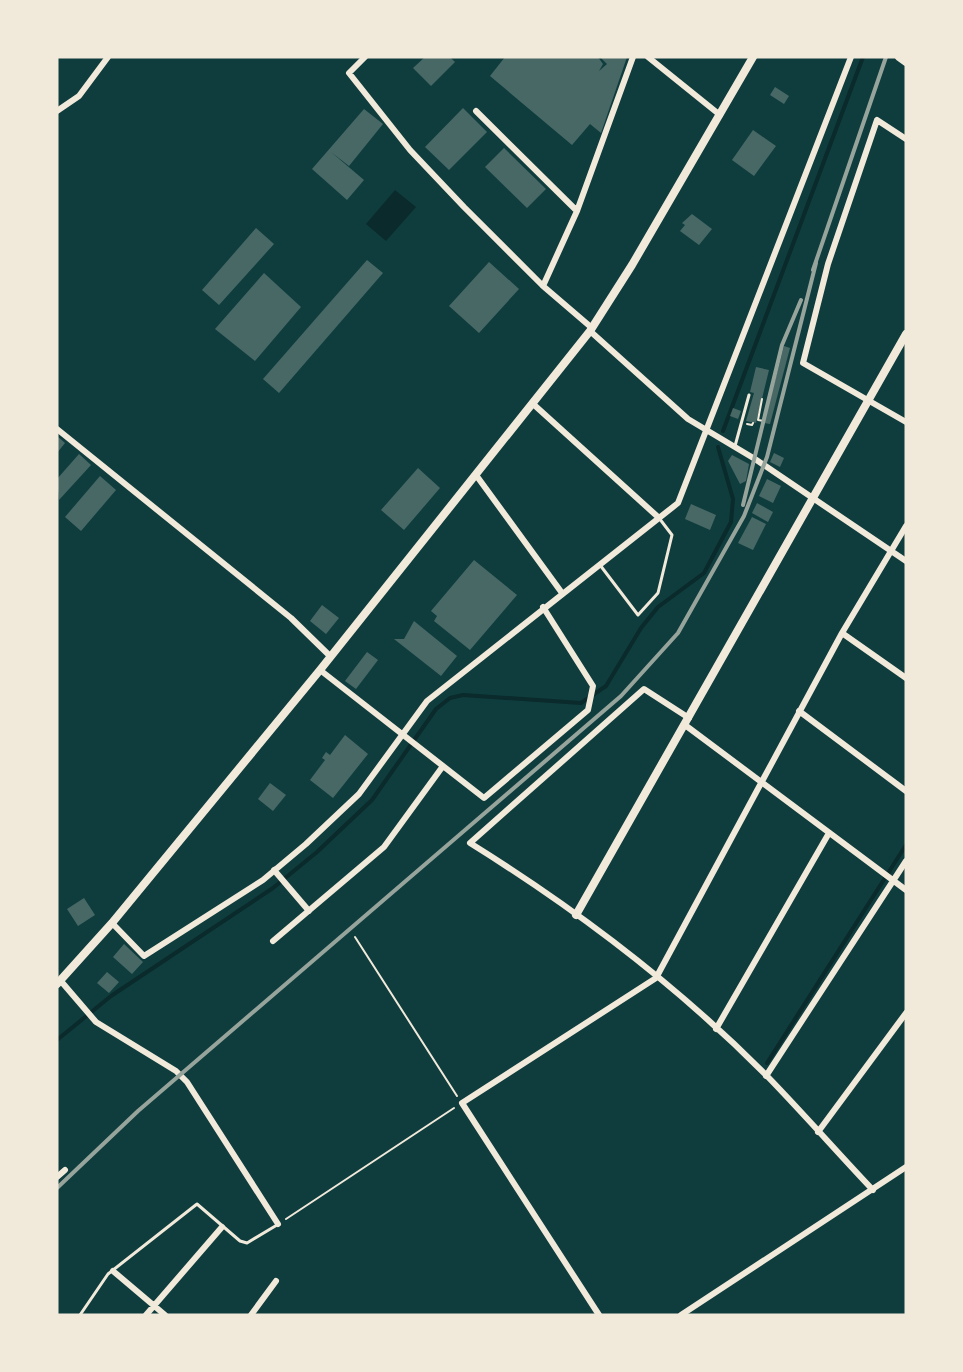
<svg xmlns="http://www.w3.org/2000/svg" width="963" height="1372" font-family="'PT Sans',sans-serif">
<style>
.water{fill:#0a2a2b}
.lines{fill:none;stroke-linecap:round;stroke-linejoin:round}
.stream{stroke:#0a2a2b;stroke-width:4}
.building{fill:#486865}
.path{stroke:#f1e9da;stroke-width:2}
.service{stroke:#f1e9da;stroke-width:3}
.minor{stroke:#f1e9da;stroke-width:6}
.tertiary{stroke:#f1e9da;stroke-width:8}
.rail{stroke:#97a49c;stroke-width:4}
</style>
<rect width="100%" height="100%" fill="#0f3d3e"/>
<path class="water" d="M395,190L416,207L386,241L366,224Z"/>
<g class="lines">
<path class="stream" d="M723,431L863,57
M57,1040L111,996L273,888L317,852L372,800L436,709L450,698L463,695L581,703L606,686L641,628L658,607L704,573L731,522L733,499L718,447
M767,1063L906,845"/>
</g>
<path class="building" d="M425,57H450L455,62L431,86L413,68Z
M505,57H598L603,64L599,71L607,64L600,57H627L601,133L590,124L572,145L490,76Z
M775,87L789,96L784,104L770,95Z
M463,108L487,132L449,170L425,147Z
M364,109L383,124L349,166L331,152L364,180L347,200L312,169Z
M753,130L776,146L754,176L732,160Z
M504,148L546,189L527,208L485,167Z
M692,214L712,229L699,245L680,231L685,225L682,223Z
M256,228L274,244L219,305L202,290Z
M367,260L383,273L279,393L263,379Z
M489,262L519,289L479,333L449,306Z
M264,273L301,307L255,361L215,329Z
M784,346L790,348L770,424L764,423Z
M756,367L769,370L756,423L746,421L754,393L750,392Z
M733,408L741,411L738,419L730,416Z
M57,436L65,443L57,453Z
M774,453L784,458L780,467L770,462Z
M79,454L91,465L59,500L57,479Z
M732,455L749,464L746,481L740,484L728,461Z
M418,468L440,488L404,530L381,510Z
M100,476L116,490L81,531L65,517Z
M767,479L781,486L773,503L759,496Z
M757,503L773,512L768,522L752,513Z
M691,504L716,515L710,530L685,519Z
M752,517L766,524L753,550L738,543Z
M474,560L517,595L470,650L434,621L437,616L431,611Z
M322,605L339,618L326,634L310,621Z
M414,621L457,656L441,676L394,639H404Z
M367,652L378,660L356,689L345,681Z
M345,735L368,754L333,798L310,780L325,760L322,758L326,752L330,755Z
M270,783L286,795L273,811L258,799Z
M84,898L95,915L78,926L67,909Z
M124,944L143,962L132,974L113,957Z
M107,972L119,982L109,993L97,983Z"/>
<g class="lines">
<path class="path" d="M762,399L758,420L764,421
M747,424L752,425L753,423
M355,937L457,1096
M286,1219L454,1108"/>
<path class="service" d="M735,446L749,395
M600,565L638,615L658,593L672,535L659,518
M80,1315L108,1274L197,1204L240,1241L247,1243L277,1225"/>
<path class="minor" d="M365,57L349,73L410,150L464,207L543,286L592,328
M648,57L720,115
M57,111L79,96L108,57
M476,111L577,211
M906,139L877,120L828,264L803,363L906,422
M543,286L577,211L633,57
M590,331L688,419L755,459L906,561
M532,403L658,517
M57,429L291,618L331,657
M476,475L562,593
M842,633L906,678
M320,670L484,798L588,710L593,686L543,607
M799,711L906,791
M689,718L644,689L470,843C576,909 679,987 767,1076C803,1113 837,1152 873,1190
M685,725L906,890
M274,870L309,911
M112,923L144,956L263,880L306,844L359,794L427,701L678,503L851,57
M273,941L384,847L443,766
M60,980L96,1022L176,1071L187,1082L278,1224
M716,1029L829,833
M766,1076L906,861
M818,1132L906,1013
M57,1177L65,1170
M113,1271L165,1315
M146,1315L222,1227
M251,1315L276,1281
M599,1315L462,1103L656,978L842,633L906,526
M681,1315L906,1167"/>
<path class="tertiary" d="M899,57L906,62
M576,915L906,334
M57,984L112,923L320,670L590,331L632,265L753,57"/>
<path class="rail" d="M813,270L886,57
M743,505L782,345L801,300
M57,1188L138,1111L621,696L678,633L744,516L767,457L816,263"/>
</g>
<rect width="963" height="1372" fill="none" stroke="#f1e9da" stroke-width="117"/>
</svg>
